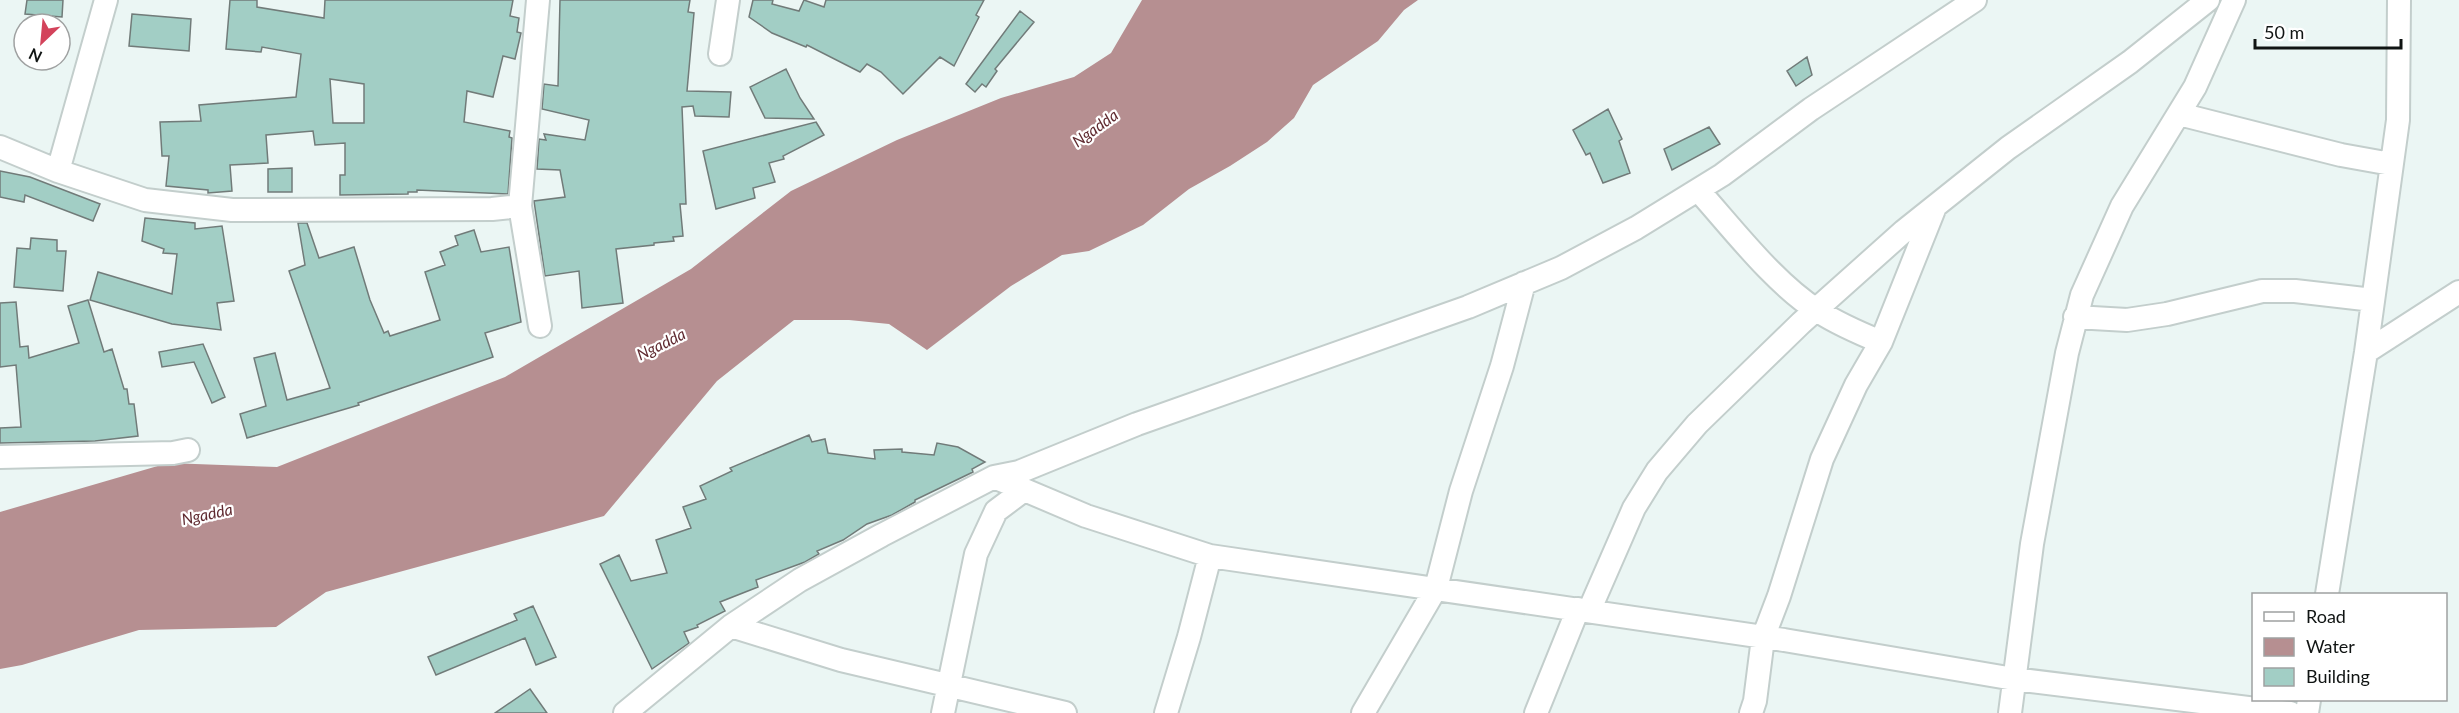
<svg xmlns="http://www.w3.org/2000/svg" width="2459" height="713" font-family="Lato,sans-serif">
<style>
.water{fill:#b68f91}
.building{fill:#a2cec5;stroke:#717b79;stroke-width:1.5;fill-rule:evenodd}
.lines{fill:none;stroke-linecap:round;stroke-linejoin:round}
.minor-casing{stroke:#c3cecc;stroke-width:26}
.minor{stroke:#fff;stroke-width:22}
.labels{text-anchor:middle;stroke-width:4.5;stroke-linejoin:round;paint-order:stroke}
.water-label{font-size:16px;font-style:italic;fill:#5f2a30;stroke:#fff}
</style>
<rect width="100%" height="100%" fill="#ebf6f4"/>
<path class="water" d="M1142,0H1418L1404,10L1378,41L1313,85L1294,118L1267,142L1230,166L1189,189L1143,225L1089,251L1062,255L1011,286L927,350L889,324L849,320H794L717,381L604,516L326,592L276,627L139,630L22,665L0,669V512L168,463L277,467L505,377L691,269L791,191L897,140L1001,98L1074,77L1111,53Z"/>
<path class="building" d="M27,0H63L62,17L25,14Z
M230,0H257V7L324,18L325,0H513L510,16L519,18L517,32L521,33L515,59L503,56L493,97L467,91L464,122L510,131L509,137L512,138L508,194L417,190V192H408V194L340,195V175H345V143L315,145L313,131L266,135L268,163L230,165L232,191L208,193V190L166,186L169,156H162L160,122L201,121L199,105L296,97L301,54L262,47L261,52L226,49ZM330,79L364,84V123H333Z
M560,0H690L688,12L694,13L687,91L731,92L729,117L695,116L693,106L682,107L686,204H680L683,236L673,237L674,241L654,243V245L616,249L623,303L582,308L579,271L545,276L534,201L565,197L560,170L537,169L539,139L546,140L544,134L585,140L589,120L542,109L544,84L558,86Z
M753,0H773L772,4L799,11L804,0L824,7L826,0H984L976,15L979,17L954,66L940,57L903,94L881,72L867,64L860,72L807,45L806,47L772,33L749,17Z
M1020,11L1034,22L995,69L997,71L986,87L982,84L975,92L966,84Z
M132,14L191,19L189,51L129,46Z
M1807,57L1812,75L1796,86L1787,71Z
M786,69L800,98L814,119L765,118L750,87Z
M1608,109L1622,139L1619,141L1630,173L1603,183L1590,153L1586,155L1573,130Z
M816,122L824,135L783,156L784,159L769,163L775,182L753,188L755,198L716,209L703,151Z
M1709,127L1720,144L1672,170L1664,149Z
M292,168V192H268V169Z
M0,171L30,177L100,204L93,221L25,195L24,202L0,197Z
M145,218L195,223V229L222,226L234,301L217,303L221,330L172,324L90,300L98,272L172,294L177,254L163,253L164,249L142,241Z
M298,223H307L319,258L354,247L370,300L384,333L388,331L390,336L440,320L425,272L445,265L440,252L458,245L455,236L474,230L481,252L509,247L521,322L485,333L493,357L358,403L359,405L247,438L240,414L266,406L254,358L275,353L287,400L330,388L289,271L305,265Z
M31,238L57,240V251H66L63,291L14,287L17,248L30,249Z
M88,300L104,352L112,349L124,389H127L129,404H134L138,436L95,441L0,443V428L21,427L16,365L0,367V303L16,302L20,347L28,346L29,358L79,343L68,306Z
M203,344L225,397L212,403L194,362L162,367L159,352Z
M809,435L812,442L825,439L828,453L875,459L874,450L902,449V452L934,455L937,443L958,447L985,462L972,469L973,472L915,500V502L892,515L867,524L843,540L817,551L819,554L805,562L756,580L758,587L720,602L725,611L697,625L698,627L684,632L689,643L652,669L600,564L619,555L631,581L667,573L656,540L691,528L683,507L706,499L700,486L732,471L730,468Z
M533,606L556,657L536,665L525,638L436,675L428,657L517,620L514,614Z
M530,689L547,713H495Z"/>
<g class="lines">
<g class="minor-casing">
<path id="minor" d="M538,0L520,206L540,326
M720,54L728,0
M2179,114L2341,155L2391,164
M0,147L58,171L145,200L232,210L492,209L520,206
M58,171L106,0
M1698,190C1733,229 1774,283 1818,311C1838,324 1859,333 1881,342
M2075,317L2127,320L2167,314L2262,291H2295L2373,300
M2366,352L2459,292
M0,457L173,453L188,450
M994,477L1086,516L1210,556L1784,640L2014,679L2290,713
M2327,594L2366,352L2398,120L2399,0
M1589,611L1634,508L1657,471L1697,424L1801,323L1904,231L2008,148L2130,62L2208,0
M731,626L841,660L1065,713
M625,713L731,626L800,580L882,535L994,477L1019,472L1137,424L1468,307L1561,268L1636,228L1722,175L1811,109L1975,0
M943,713L976,554L996,511L1024,490
M1166,713L1189,637L1210,556
M1363,713L1436,588L1461,491L1502,366L1524,283
M1536,713L1578,609
M1751,713L1755,701L1763,638L1779,596L1822,459L1856,385L1881,342L1935,207
M2010,713L2032,544L2067,353L2082,295L2122,206L2195,87L2234,0
M2307,713L2309,700"/>
</g>
<use href="#minor" class="minor"/>
</g>
<g class="labels">
<g class="water-label">
<text transform="translate(1095 128) rotate(-36)" y="6">Ngadda</text>
<text transform="translate(661 344) rotate(-26)" y="6">Ngadda</text>
<text transform="translate(207 514) rotate(-12)" y="6">Ngadda</text>
</g>
</g>
<rect x="2252" y="593" width="195" height="108" fill="#ffffff" stroke="#9fa1a1" stroke-width="1.5"/>
<rect x="2264" y="612" width="30" height="9" fill="#ffffff" stroke="#9fa1a1" stroke-width="1.5"/>
<text x="2306" y="623" font-size="18" fill="#101413">Road</text>
<rect x="2264" y="638" width="30" height="18" fill="#b68f91" stroke="#9fa1a1" stroke-width="1.5"/>
<text x="2306" y="653" font-size="18" fill="#101413">Water</text>
<rect x="2264" y="668" width="30" height="18" fill="#a2cec5" stroke="#9fa1a1" stroke-width="1.5"/>
<text x="2306" y="683" font-size="18" fill="#101413">Building</text>
<g transform="translate(42 42) rotate(206)"><circle r="28" fill="#ffffff" stroke="#9fa1a1" stroke-width="1.5"/>
<path d="M0-4.5L10 22L0 15L-10 22Z" fill="#d3435b"/>
<text y="-9" font-size="16" font-weight="bold" text-anchor="middle" fill="#101413">N</text>
</g>
<path d="M2255 39v9h146v-9" fill="none" stroke="#101413" stroke-width="3"/>
<text x="2264" y="39" font-size="18" fill="#101413" stroke="#ffffff" stroke-width="4.5" paint-order="stroke">50 m</text>
</svg>
